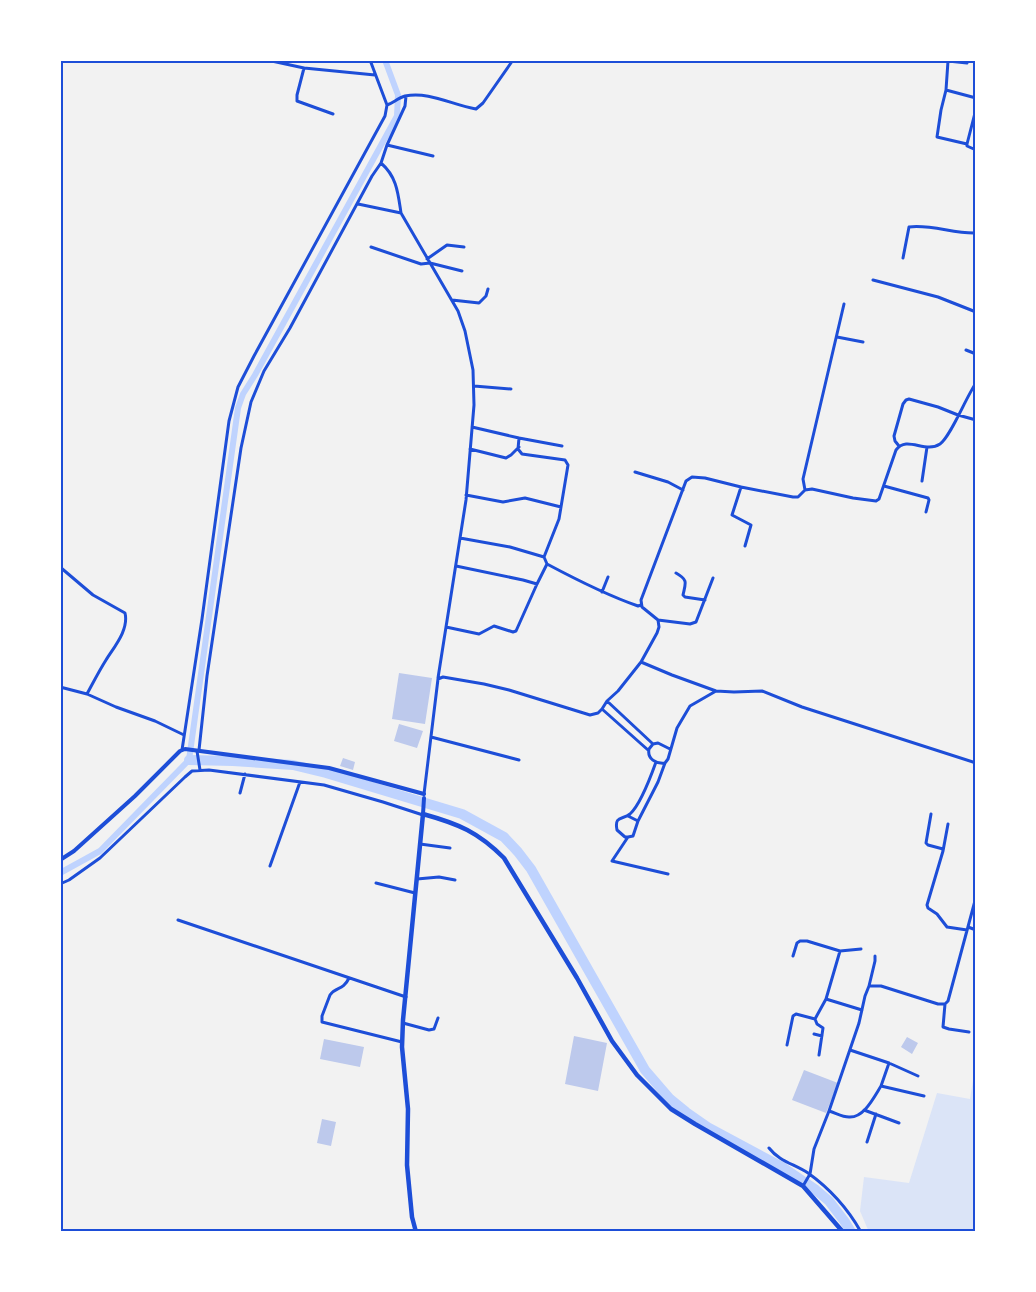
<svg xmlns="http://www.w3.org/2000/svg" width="1036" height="1292" font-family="Rubik,sans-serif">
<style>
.green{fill:#dbe4f7}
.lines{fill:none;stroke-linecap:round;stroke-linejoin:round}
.canal{stroke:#bfd3fe;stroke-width:6}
.river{stroke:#bfd3fe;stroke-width:10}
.building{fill:#bdc9ec}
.minor{stroke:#1d4ed8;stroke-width:3}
.tertiary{stroke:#1d4ed8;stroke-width:4}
.secondary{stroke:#1d4ed8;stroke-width:4.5}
.neatline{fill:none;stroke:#1d4ed8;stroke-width:2}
</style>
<rect width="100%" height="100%" fill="#f2f2f2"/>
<path class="green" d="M976,1062V1232H869L860,1211L864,1177L909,1183L937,1093L970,1099Z"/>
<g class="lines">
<path class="canal" d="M60,873L100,851L189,760L238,408L243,394L255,375L397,116L398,95L385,60"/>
<path class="river" d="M189,760L233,761L293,765L326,773L462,814L504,837L518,852L531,869L645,1070L670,1099L686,1112L709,1128L782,1167L816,1190L829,1201L845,1222L851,1232"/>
</g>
<path class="building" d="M399,673L432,678L425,724L392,719Z
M399,724L423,731L417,748L394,741Z
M343,758L355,762L353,770L340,766Z
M574,1036L607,1043L598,1091L565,1084Z
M907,1037L918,1043L912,1054L901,1047Z
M324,1039L364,1047L360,1067L320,1059Z
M804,1070L838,1083L826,1113L792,1100Z
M322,1119L336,1122L331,1146L317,1143Z"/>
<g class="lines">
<path class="minor" d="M267,60L304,68L375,75
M946,60L948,61L946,90L976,98
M948,61L967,63
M304,68L297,95V101L333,114
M946,90L941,110L937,137L967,144
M387,105C393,103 398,98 405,96C429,91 452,105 476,109L483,103L513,60
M976,109L967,144V146L976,150
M387,145L433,156
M381,163C397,177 398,193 401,213L458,311L465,331L473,370L474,405L466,500L438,678
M358,204L401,213
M371,247L421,264L430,263L462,271
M903,258L909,227C931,224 954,234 976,233
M427,259L447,245L464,247
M873,280L938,297L976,312
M452,300L479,303L486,296L488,289
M837,337L863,342
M966,350L976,354
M474,386L511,389
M472,427L519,438L518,449L522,454L565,460L568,465L559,519L544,557
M519,438L562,446
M899,446L895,441L894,436L903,404L906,400L909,399L938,407L958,415L976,420
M470,449L506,458L511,455L519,447
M635,472L668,482L683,490
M922,481L927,447
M884,486L928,498L929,500L926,512
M741,487L732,515L751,525L745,546
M805,490L803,479L844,304
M466,495L503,502L525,498L561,507
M460,538L510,547L544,557L547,564C577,580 606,595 638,606L641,605
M456,566L523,580L537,584L547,564
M60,567L93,595L125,613C129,630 114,647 106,660C99,671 93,683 87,694
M676,573C688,580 686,582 683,595L685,597L705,600
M602,592L608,577
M658,620L690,624L696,622L713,578
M446,627L479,634L494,626L513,632L516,631L537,584
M641,662L672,675L716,691L734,692L762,691L802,707L976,763
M60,687L87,694L116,707L155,721L184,735
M607,701L653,744
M602,709L648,750
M431,737L519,760
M182,750L202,619L229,421L238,387L254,356L385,116L387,105L370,60
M199,750L207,676L241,448L251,402L264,371L290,328L372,176L381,163L387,145L405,106L406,96
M197,751L200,770
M665,763C656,764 647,759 649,749L653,744L658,743L670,749
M240,793L245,774
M424,794L438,679L443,677L484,684L509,690L590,715L598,713L602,709L607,701L618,691L641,662L657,633L659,627L658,620L642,607L641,600L686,481L692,477L705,478L741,487L793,497H798L805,490L812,489L853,498L876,501L879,499L896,450C907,435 925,454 940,444C951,436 966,397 976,383
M931,814L926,843L928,845L943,849
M628,816L638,821
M948,824L943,851L927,905L928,908L937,914L947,927L967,930
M628,837H625L617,830C614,815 623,820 630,814C641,804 651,776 656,762
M420,844L450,848
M270,866L300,782
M668,874L612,861L628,837L633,836L638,821L658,782L665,763L668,759L677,728L690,706L716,691
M417,879L439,877L455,880
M376,883L415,893
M60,884L69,880L100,858L185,777L192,771L209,770L324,785L383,802L423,815
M178,920L406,997
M968,927L976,930
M840,951L826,999L862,1010
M793,956L797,943L800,941H807L840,951L861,949
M349,978C343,991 336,986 330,995L322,1016V1022L402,1042
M869,986L875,961V956
M945,1004L943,1027L949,1029L969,1032
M815,1019L817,1024L823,1028L819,1055
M403,1023L429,1030L434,1029L438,1018
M814,1034L822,1036
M787,1045L793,1016L796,1014L815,1019L826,999
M850,1050L889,1063L918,1076
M881,1086L889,1063
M864,1110L899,1123
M829,1111C836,1113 842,1117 849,1117C864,1118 874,1097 881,1086L924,1096
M867,1142L876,1114
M769,1148C779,1161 794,1164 808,1173C829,1188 848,1209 861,1232
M803,1186L810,1174L814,1149L829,1111L859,1023L865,996L869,986H881L938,1004H945L948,1001L976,897"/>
<path class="tertiary" d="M423,814L424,798
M60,860L74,851L135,796L180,751L185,749L329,768L424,794"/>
<path class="secondary" d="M416,1232L412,1217L407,1165L408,1109L402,1047L403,1020L423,814C459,824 478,832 504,858L577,978L612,1041L637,1075L671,1109L695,1124L803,1186L843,1232"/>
</g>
<rect width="1036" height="1292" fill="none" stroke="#ffffff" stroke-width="123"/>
<rect x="62" y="62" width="912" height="1168" class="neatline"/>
</svg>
